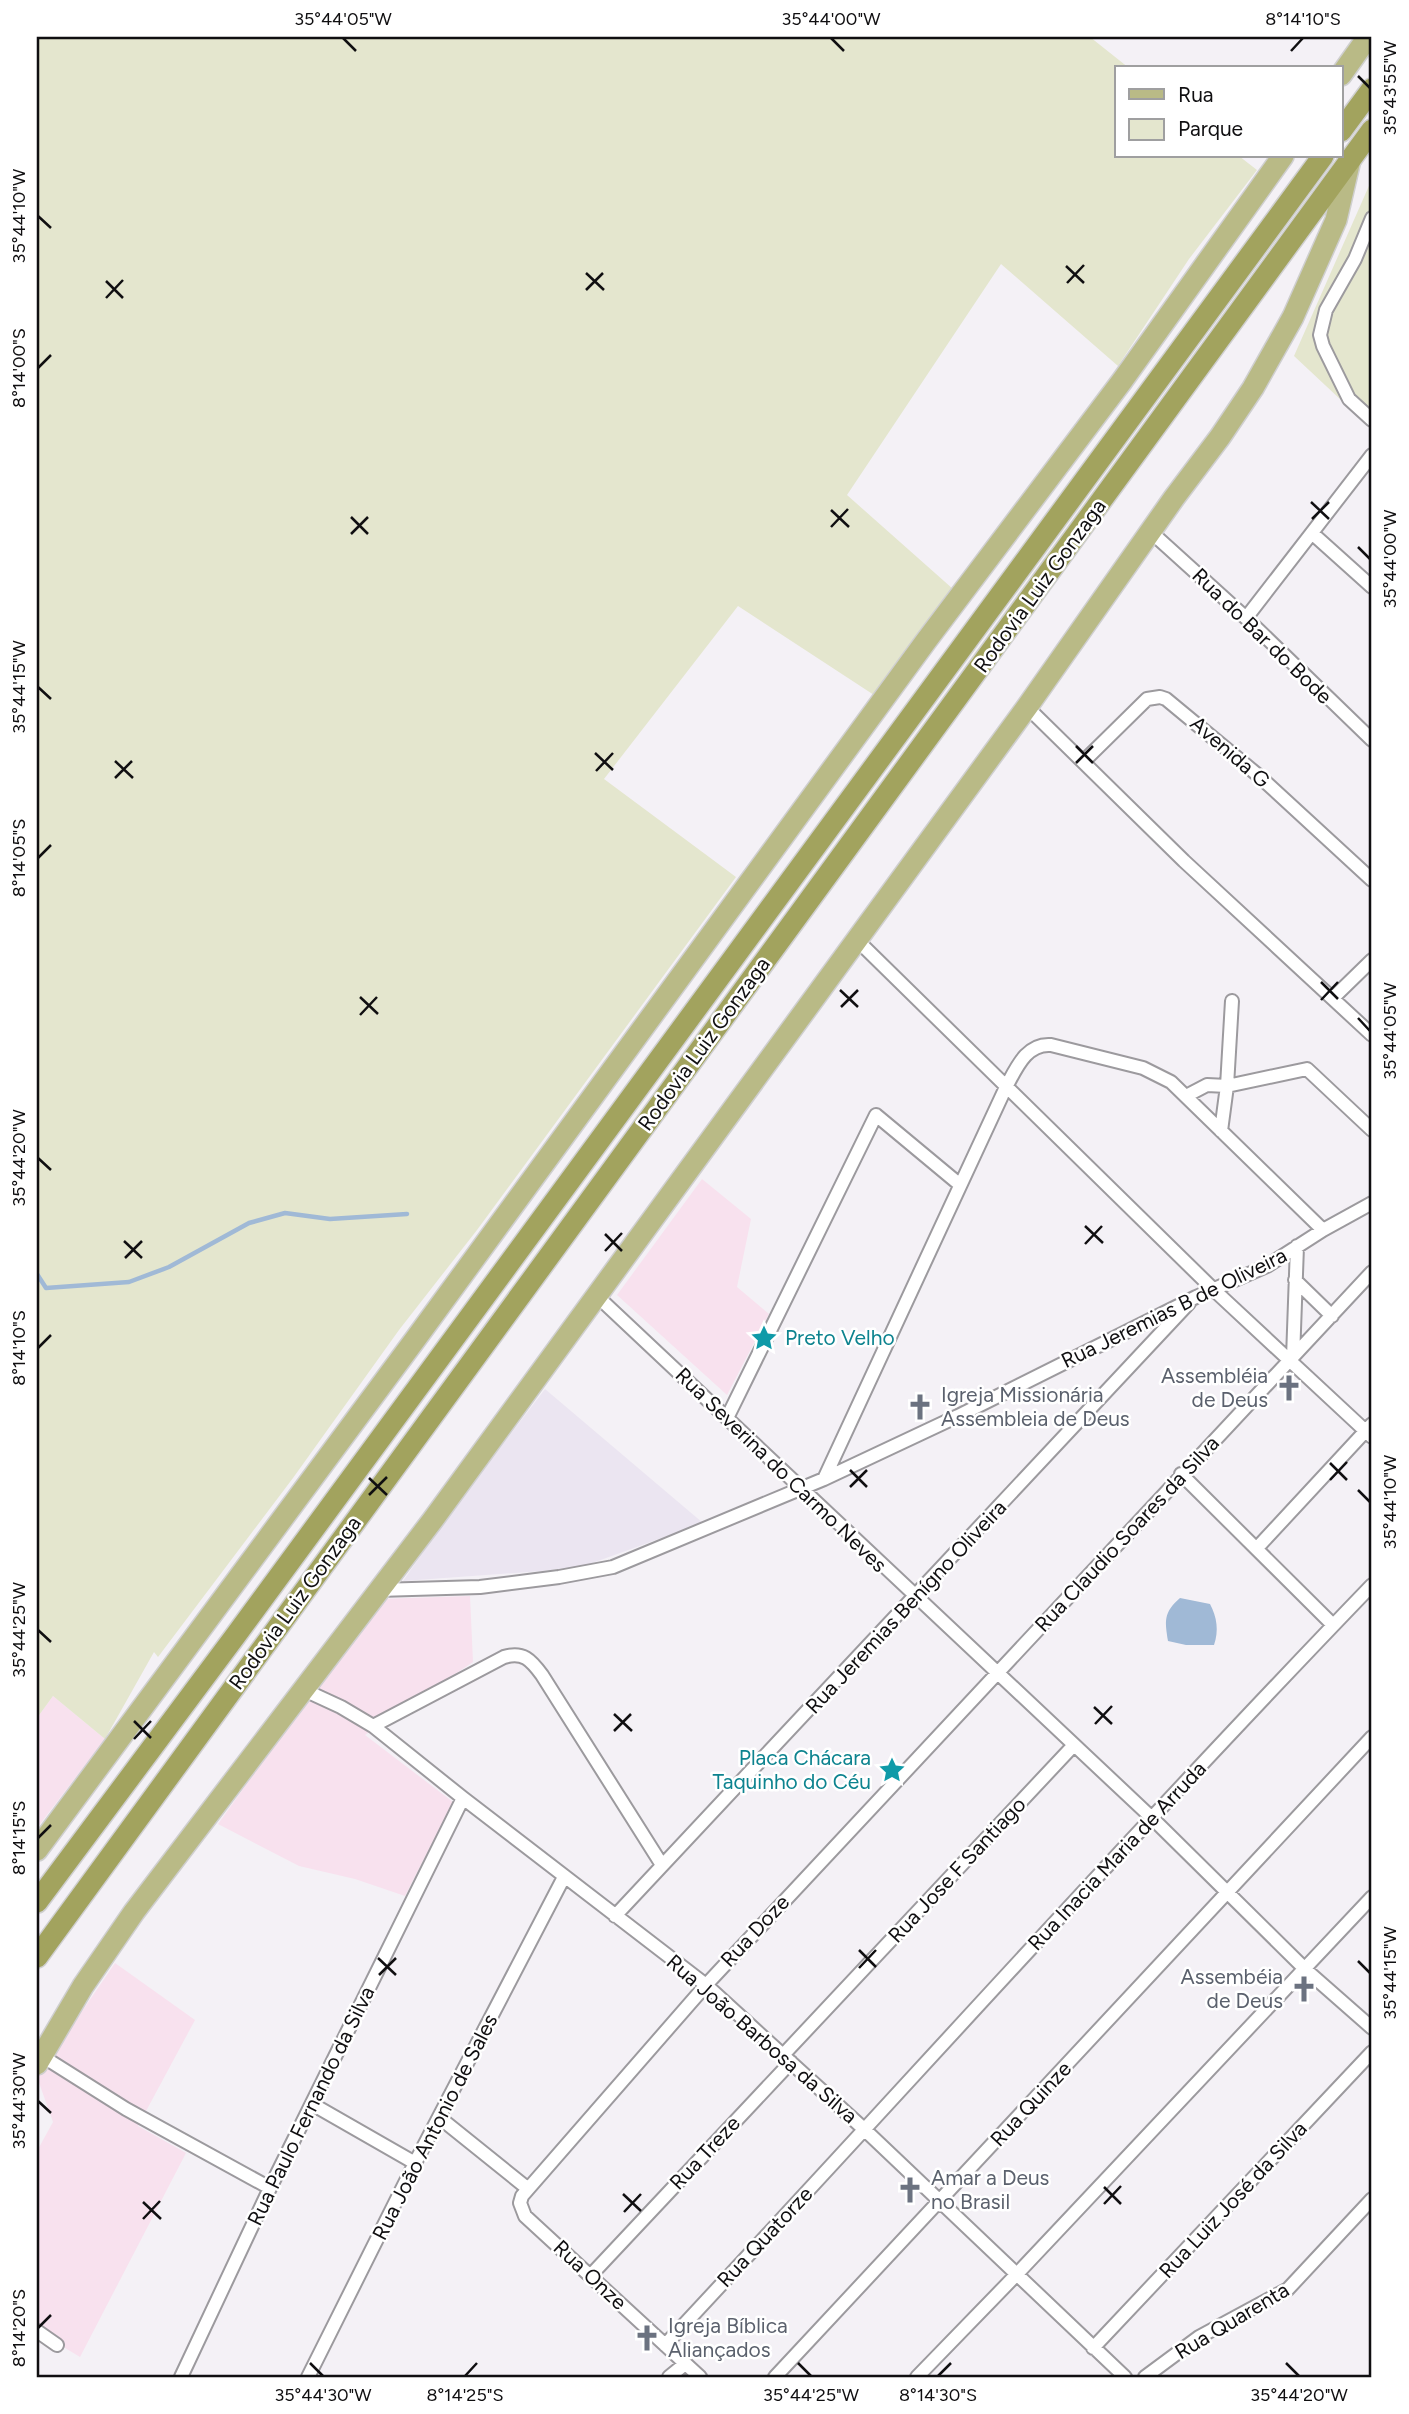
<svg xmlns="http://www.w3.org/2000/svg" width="1409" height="2414" font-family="Figtree,sans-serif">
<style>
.commercial{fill:#f8e1ee}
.built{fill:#ebe5f1}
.green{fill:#e4e6ce}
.water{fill:#a0b9d6}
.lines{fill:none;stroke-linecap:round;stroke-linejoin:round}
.stream{stroke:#a0b9d6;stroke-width:4.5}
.minor-casing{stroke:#9c9a9e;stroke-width:16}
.primary-casing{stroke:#cfcfcf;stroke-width:24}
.trunk-casing{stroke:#cfcfcf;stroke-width:24}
.minor{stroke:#fff;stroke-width:12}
.primary{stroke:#b9ba86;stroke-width:21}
.trunk{stroke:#a2a35e;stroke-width:21}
.ticks{fill:none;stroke:#100f11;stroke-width:2.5}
.labels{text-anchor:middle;stroke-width:5;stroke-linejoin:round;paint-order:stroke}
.street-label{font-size:21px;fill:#100f11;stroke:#fff}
.culture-label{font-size:21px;fill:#0d838f;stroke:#fff;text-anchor:start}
.worship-label{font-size:21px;fill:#5b616d;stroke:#fff;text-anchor:start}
.neatline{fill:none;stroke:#100f11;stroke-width:2.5}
.ticks-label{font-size:18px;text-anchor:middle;fill:#100f11}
</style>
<rect width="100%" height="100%" fill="#f4f1f6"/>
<path class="commercial" d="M702,1179L751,1219L737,1287L769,1314L727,1395L617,1295Z
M470,1596L473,1662L365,1735L453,1802L405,1896L355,1879L299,1866L218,1824L379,1599Z
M53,1696L105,1739L37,1828V1718Z
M115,1963L195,2020L138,2126L186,2153L80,2357L37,2331V2151L53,2122L37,2077Z"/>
<path class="built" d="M545,1389L703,1523L584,1566L542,1571L403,1581L453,1509Z"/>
<path class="green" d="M37,37H1090L1129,68H1117V156H1239L1257,170L1189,259L1118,366L1001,264L847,495L953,589L874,695L738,606L604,779L736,877L477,1230L399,1330L293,1478L158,1657L154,1652L105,1739L53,1696L37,1718Z
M1372,179V429L1294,356Z"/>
<path class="water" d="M1180,1598L1210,1604C1217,1617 1219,1631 1214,1645H1186L1168,1641C1165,1621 1163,1613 1180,1598Z"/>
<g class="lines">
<path class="stream" d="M37,1274L46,1288L129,1282L169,1267L249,1223L285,1213L330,1219L407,1214"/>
<g class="minor-casing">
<path id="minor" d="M1372,218L1355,259L1326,310L1320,335L1323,346L1349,399L1372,420
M1151,532L1246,618L1372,740
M1313,534L1372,587
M1246,618L1372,455
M1027,707L1184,861L1372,1035
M1083,762L1147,699L1160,697L1166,699L1259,776L1372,880
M857,940L1214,1290L1372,1437
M1333,998L1372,960
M1186,1096L1207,1085L1227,1086L1232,1001
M1221,1131L1227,1086L1307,1069L1372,1130
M1295,1280L1332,1316
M597,1296L1152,1818L1306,1970L1372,2028
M1293,1358L1297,1246
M727,1418L876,1115L959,1184
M1181,1474L1333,1625
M824,1479L1006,1087C1016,1069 1026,1043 1051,1045L1143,1068L1171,1082L1323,1230
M1257,1548L1372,1424
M378,1590L480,1587L559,1577L613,1567L824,1479L958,1416L1196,1297L1267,1266L1323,1230L1372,1203
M302,1689L341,1707L373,1726L463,1798L706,1985L865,2130L1125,2377
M373,1726L504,1657C523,1651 531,1660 542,1675L662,1865
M615,1916L1189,1303
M784,2054L1073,1746
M42,2056L126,2109L270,2188
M312,2104L415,2163
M440,2118L527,2188
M591,2275L791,2062
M37,2331L57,2345
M665,2345C901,2092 1132,1834 1372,1585
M1093,2348L1372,2052
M181,2377L270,2188L463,1798
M308,2377L415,2163L564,1877
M669,2377L685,2364
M700,2377L525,2216L520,2203L522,2196L706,1985L1372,1272
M775,2377L1372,1737
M917,2377L1016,2275L1372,1897
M1145,2377L1199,2337L1288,2289L1372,2199"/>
</g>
<g class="primary-casing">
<path id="primary" d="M1341,75L1368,37
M37,1850L417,1337L926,641L1122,381L1283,156
M37,2064L83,1986L134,1912L432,1521L1027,707L1174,498L1220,437L1253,388L1293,317L1336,220L1350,160"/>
</g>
<g class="trunk-casing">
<path id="trunk" d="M1341,131L1372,89
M37,1902L236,1635L1323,156
M37,1957L1372,130"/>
</g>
<use href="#minor" class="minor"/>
<use href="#primary" class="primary"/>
<use href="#trunk" class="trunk"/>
</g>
<path class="ticks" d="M343,38L356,51M831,38L844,51M1291,51L1303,38M1358,76L1370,88M38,216L51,228M1066,266L1084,283M586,273L604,290M106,281L123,298M1067,283L1084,265M586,290L603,273M106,298L123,280M38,368L51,355M1311,502L1329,519M831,510L849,527M351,517L368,534M1312,519L1329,502M831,527L848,509M351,534L368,517M1358,547L1370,559M38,687L51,699M1076,746L1093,763M595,753L613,770M115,761L133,778M1076,763L1093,746M596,771L613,753M115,778L132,761M38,858L51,845M1321,982L1338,999M840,990L858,1007M360,997L378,1014M1321,1000L1338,982M841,1007L858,990M360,1015L377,997M1358,1018L1370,1031M38,1158L51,1170M1085,1226L1103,1243M605,1234L622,1251M124,1241L142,1258M1085,1244L1102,1226M605,1251L622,1233M125,1258L142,1241M38,1348L51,1335M1330,1463L1347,1480M850,1470L867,1487M369,1478L387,1495M1330,1480L1347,1462M850,1487L867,1470M1358,1490L1370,1502M369,1495L387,1477M38,1630L51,1642M1094,1707L1112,1724M614,1714L632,1731M134,1721L151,1738M1095,1724L1112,1706M614,1731L631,1714M134,1739L151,1721M38,1838L51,1825M859,1950L876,1967M378,1958L396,1975M1358,1961L1370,1973M859,1968L876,1950M379,1975L396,1958M38,2101L51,2113M1104,2187L1121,2204M623,2194L641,2211M143,2202L161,2219M1104,2204L1121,2186M624,2212L641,2194M143,2219L160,2201M38,2328L51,2315M310,2363L323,2376M798,2363L811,2376M1286,2363L1299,2376M465,2376L477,2363M938,2376L951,2363"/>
<defs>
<g id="sight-bare" transform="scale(2.1)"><path d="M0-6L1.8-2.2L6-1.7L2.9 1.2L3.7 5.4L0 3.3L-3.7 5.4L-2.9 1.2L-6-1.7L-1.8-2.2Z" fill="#0f9aa8" stroke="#fff" stroke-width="2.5" paint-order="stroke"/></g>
<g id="church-bare" transform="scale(2.1)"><path d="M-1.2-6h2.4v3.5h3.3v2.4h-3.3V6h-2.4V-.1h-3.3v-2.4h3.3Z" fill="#6b7280" stroke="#fff" stroke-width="2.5" paint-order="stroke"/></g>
</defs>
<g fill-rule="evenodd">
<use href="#sight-bare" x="764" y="1338"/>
<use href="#church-bare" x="1289" y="1388"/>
<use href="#church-bare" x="920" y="1407"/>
<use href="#sight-bare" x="892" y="1770"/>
<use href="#church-bare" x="1304" y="1989"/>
<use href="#church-bare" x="910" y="2190"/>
<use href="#church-bare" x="647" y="2338"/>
</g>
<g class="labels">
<g class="street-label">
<text transform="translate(1040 586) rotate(-54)" y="7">Rodovia Luiz Gonzaga</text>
<text transform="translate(1262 636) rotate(44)" y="7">Rua do Bar do Bode</text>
<text transform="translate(1230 752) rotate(41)" y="7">Avenida G</text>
<text transform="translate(704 1044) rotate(-54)" y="7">Rodovia Luiz Gonzaga</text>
<text transform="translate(1174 1308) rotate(-26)" y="7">Rua Jeremias B de Oliveira</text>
<text transform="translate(781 1470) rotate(44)" y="7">Rua Severina do Carmo Neves</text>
<text transform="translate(1127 1534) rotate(-47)" y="7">Rua Claudio Soares da Silva</text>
<text transform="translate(295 1603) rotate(-54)" y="7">Rodovia Luiz Gonzaga</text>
<text transform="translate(906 1607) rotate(-47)" y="7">Rua Jeremias Benígno Oliveira</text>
<text transform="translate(1117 1856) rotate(-47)" y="7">Rua Inacia Maria de Arruda</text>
<text transform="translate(957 1870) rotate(-47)" y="7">Rua Jose F Santiago</text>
<text transform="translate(755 1931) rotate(-47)" y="7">Rua Doze</text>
<text transform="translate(762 2039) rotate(41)" y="7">Rua João Barbosa da Silva</text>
<text transform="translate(1031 2104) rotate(-47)" y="7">Rua Quinze</text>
<text transform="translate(311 2106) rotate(-64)" y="7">Rua Paulo Fernando da Silva</text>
<text transform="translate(435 2127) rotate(-63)" y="7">Rua João Antonio de Sales</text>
<text transform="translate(705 2153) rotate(-47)" y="7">Rua Treze</text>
<text transform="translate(1233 2200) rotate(-47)" y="7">Rua Luiz José da Silva</text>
<text transform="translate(765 2237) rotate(-47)" y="7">Rua Quatorze</text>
<text transform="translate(590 2275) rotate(43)" y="7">Rua Onze</text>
<text transform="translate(1232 2321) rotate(-31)" y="7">Rua Quarenta</text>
</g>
<g class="culture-label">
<text x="785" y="1345">Preto Velho</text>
<text x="871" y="1765" text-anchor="end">Placa Chácara<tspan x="871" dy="24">Taquinho do Céu</tspan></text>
</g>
<g class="worship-label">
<text x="1268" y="1383" text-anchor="end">Assembléia<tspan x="1268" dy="24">de Deus</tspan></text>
<text x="941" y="1402">Igreja Missionária<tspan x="941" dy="24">Assembleia de Deus</tspan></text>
<text x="1283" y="1984" text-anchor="end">Assembéia<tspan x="1283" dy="24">de Deus</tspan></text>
<text x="931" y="2185">Amar a Deus<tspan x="931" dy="24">no Brasil</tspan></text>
<text x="668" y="2333">Igreja Bíblica<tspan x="668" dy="24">Aliançados</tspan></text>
</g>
</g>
<rect width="1409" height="2414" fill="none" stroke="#ffffff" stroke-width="77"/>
<rect x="1115" y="66" width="228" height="91" fill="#ffffff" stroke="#9f9fa0" stroke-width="2"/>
<rect x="1129" y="89" width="35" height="10" fill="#b9ba86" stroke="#9f9fa0" stroke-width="2"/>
<text x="1178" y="102" font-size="21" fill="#100f11">Rua</text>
<rect x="1129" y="119" width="35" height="21" fill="#e4e6ce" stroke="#9f9fa0" stroke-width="2"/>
<text x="1178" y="136" font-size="21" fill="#100f11">Parque</text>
<rect x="38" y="38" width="1332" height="2338" class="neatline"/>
<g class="ticks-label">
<text x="343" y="25">35°44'05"W</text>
<text x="831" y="25">35°44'00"W</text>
<text x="1303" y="25">8°14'10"S</text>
<text transform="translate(1390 88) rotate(-90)" y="6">35°43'55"W</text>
<text transform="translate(19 216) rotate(-90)" y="6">35°44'10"W</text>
<text transform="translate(19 368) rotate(-90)" y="6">8°14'00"S</text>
<text transform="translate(1390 559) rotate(-90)" y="6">35°44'00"W</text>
<text transform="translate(19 687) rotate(-90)" y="6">35°44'15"W</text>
<text transform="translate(19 858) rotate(-90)" y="6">8°14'05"S</text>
<text transform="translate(1390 1031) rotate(-90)" y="6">35°44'05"W</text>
<text transform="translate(19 1158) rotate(-90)" y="6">35°44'20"W</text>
<text transform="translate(19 1348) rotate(-90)" y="6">8°14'10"S</text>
<text transform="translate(1390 1502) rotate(-90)" y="6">35°44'10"W</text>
<text transform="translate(19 1630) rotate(-90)" y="6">35°44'25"W</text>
<text transform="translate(19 1838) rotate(-90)" y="6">8°14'15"S</text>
<text transform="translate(1390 1973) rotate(-90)" y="6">35°44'15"W</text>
<text transform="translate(19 2101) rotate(-90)" y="6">35°44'30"W</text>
<text transform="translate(19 2328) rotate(-90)" y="6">8°14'20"S</text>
<text x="323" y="2401">35°44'30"W</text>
<text x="465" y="2401">8°14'25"S</text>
<text x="811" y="2401">35°44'25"W</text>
<text x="938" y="2401">8°14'30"S</text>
<text x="1299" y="2401">35°44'20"W</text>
</g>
</svg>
